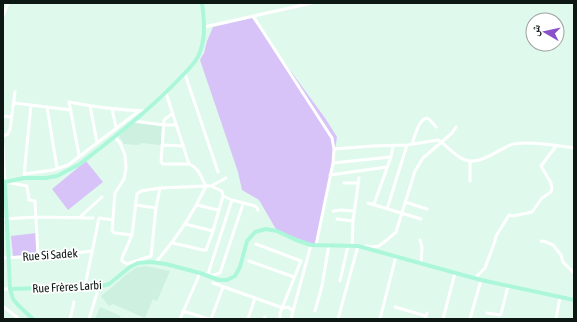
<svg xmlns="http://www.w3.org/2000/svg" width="577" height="322" font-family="'Asap Condensed','Noto Naskh Arabic',sans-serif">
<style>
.built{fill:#cdf0e0}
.green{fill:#d8c3f8}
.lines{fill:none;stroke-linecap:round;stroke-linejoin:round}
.minor{stroke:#fff;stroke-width:3}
.major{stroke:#acf7da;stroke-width:4}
.labels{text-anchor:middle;stroke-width:3.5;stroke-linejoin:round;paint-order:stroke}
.street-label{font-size:12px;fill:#0d1713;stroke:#fff}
</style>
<rect width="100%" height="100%" fill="#dffaed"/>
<path class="built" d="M136,122L162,124L161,145L140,143L139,145L124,144L119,136L132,124Z
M145,266L170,271L157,301L153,299L145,318L113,304L109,306L101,296L110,289L127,274L137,267Z
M100,307L121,316L119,319H95Z"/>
<path class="green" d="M252,18L325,118L337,137L333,163L316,245L277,231L259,200L242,190L238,172L200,60L204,53L207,41L213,27Z
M86,161L103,182L68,210L52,189Z
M36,233V255L13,256L11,236Z"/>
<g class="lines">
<path class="minor" d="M3,16L8,3
M253,16L332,138L334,149L333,163L316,245
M204,27L312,3
M185,74L218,172
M14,103L71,110
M90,106L97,142
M47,107L57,168
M112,109L116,127
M172,114L165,119L164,121L161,162L163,164H189
M3,116L11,117
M133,121L164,125H176
M3,136L8,134L10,129L15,92
M114,136L120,143L125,155L126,168L124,179L115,193L112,231L113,232L115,233L132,235
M412,144C414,139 420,114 429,119C431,121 434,125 436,127
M162,145L184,146
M3,146L5,182L27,186L29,200L35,201L38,256
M334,149L373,146L407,145L438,140C448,146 459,161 471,161C483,162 499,150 510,145C525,140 557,146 574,148
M79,155L69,102C94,107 119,110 145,111
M470,161V181
M333,163L391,157
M24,174L53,170L68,165L139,111
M24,175L31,105
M330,175L387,167
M344,183H358
M211,186L226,178
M160,188L141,191L137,194L132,235L122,258V261L127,264L151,256L156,208L160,188L206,186C200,176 200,169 189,164L166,93
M223,196L232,200L255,206L257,208L258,210
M405,202L427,209
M368,203L421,219
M374,204L391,157L393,146
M136,205L156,208
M197,205L218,210
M387,209L407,145
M333,211L341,210L354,211
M80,217L102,197
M3,219L36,217L93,218
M337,219L353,221
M185,224L213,231
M420,240L422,247L421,264
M541,241L546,242L553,245L561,255L563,262L574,273
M256,244L301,261L280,313V319
M352,246L353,221L359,178
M366,246L371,247L379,246L388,239L396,232L415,171L423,158L452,133L456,127
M3,258L59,255L92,251
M249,261L294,277
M156,262C177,238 193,214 206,186H211L222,191L223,196L213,231L206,250H203L173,243
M205,274L214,275L220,273L243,204
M208,274L232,200
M475,278L485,268L495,241L496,236L509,215L513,216L532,212L542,198L551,192L552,188L551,183L541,166L556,146
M340,281L348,246
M213,283L283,308L288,307L293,311L291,319
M85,286L99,218L113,220
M3,289H10
M3,307H4L19,319
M395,307L426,316
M183,311L209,319
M293,311L311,245
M315,311L322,286L329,245
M487,313L500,315L501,314L508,286
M70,319L74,302
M89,319L97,293
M180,319L200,273
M211,319L223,287
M248,319L255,298
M264,319L265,317
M338,319L358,246
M380,319L396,256
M425,319L427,313
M443,319L455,273
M470,319L481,280
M556,319L560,297"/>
<path class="major" d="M3,181L5,182L10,289L13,299L18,305L33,319
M5,182L24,178H45L57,176L80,164C114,137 150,110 180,78C187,71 197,62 200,52C206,36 204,19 202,3
M10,289L102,286L109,284L130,267L138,263L151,262L166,264L200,273L219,280H227L235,276L240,267L247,241L255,232L266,229L277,231L296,240L311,245L358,246L481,280L574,300"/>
</g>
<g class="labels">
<g class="street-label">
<text transform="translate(50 255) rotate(-4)" y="4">Rue Si Sadek</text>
<text transform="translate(67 287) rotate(-3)" y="4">Rue Frères Larbi</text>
</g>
</g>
<rect width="577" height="322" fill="none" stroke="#0d1713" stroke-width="8"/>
<g transform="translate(545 32) rotate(279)"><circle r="19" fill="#ffffff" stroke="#9ea2a1"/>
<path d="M0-3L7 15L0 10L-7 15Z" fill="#8a52c9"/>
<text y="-6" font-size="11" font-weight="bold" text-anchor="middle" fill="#0d1713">ش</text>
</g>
</svg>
